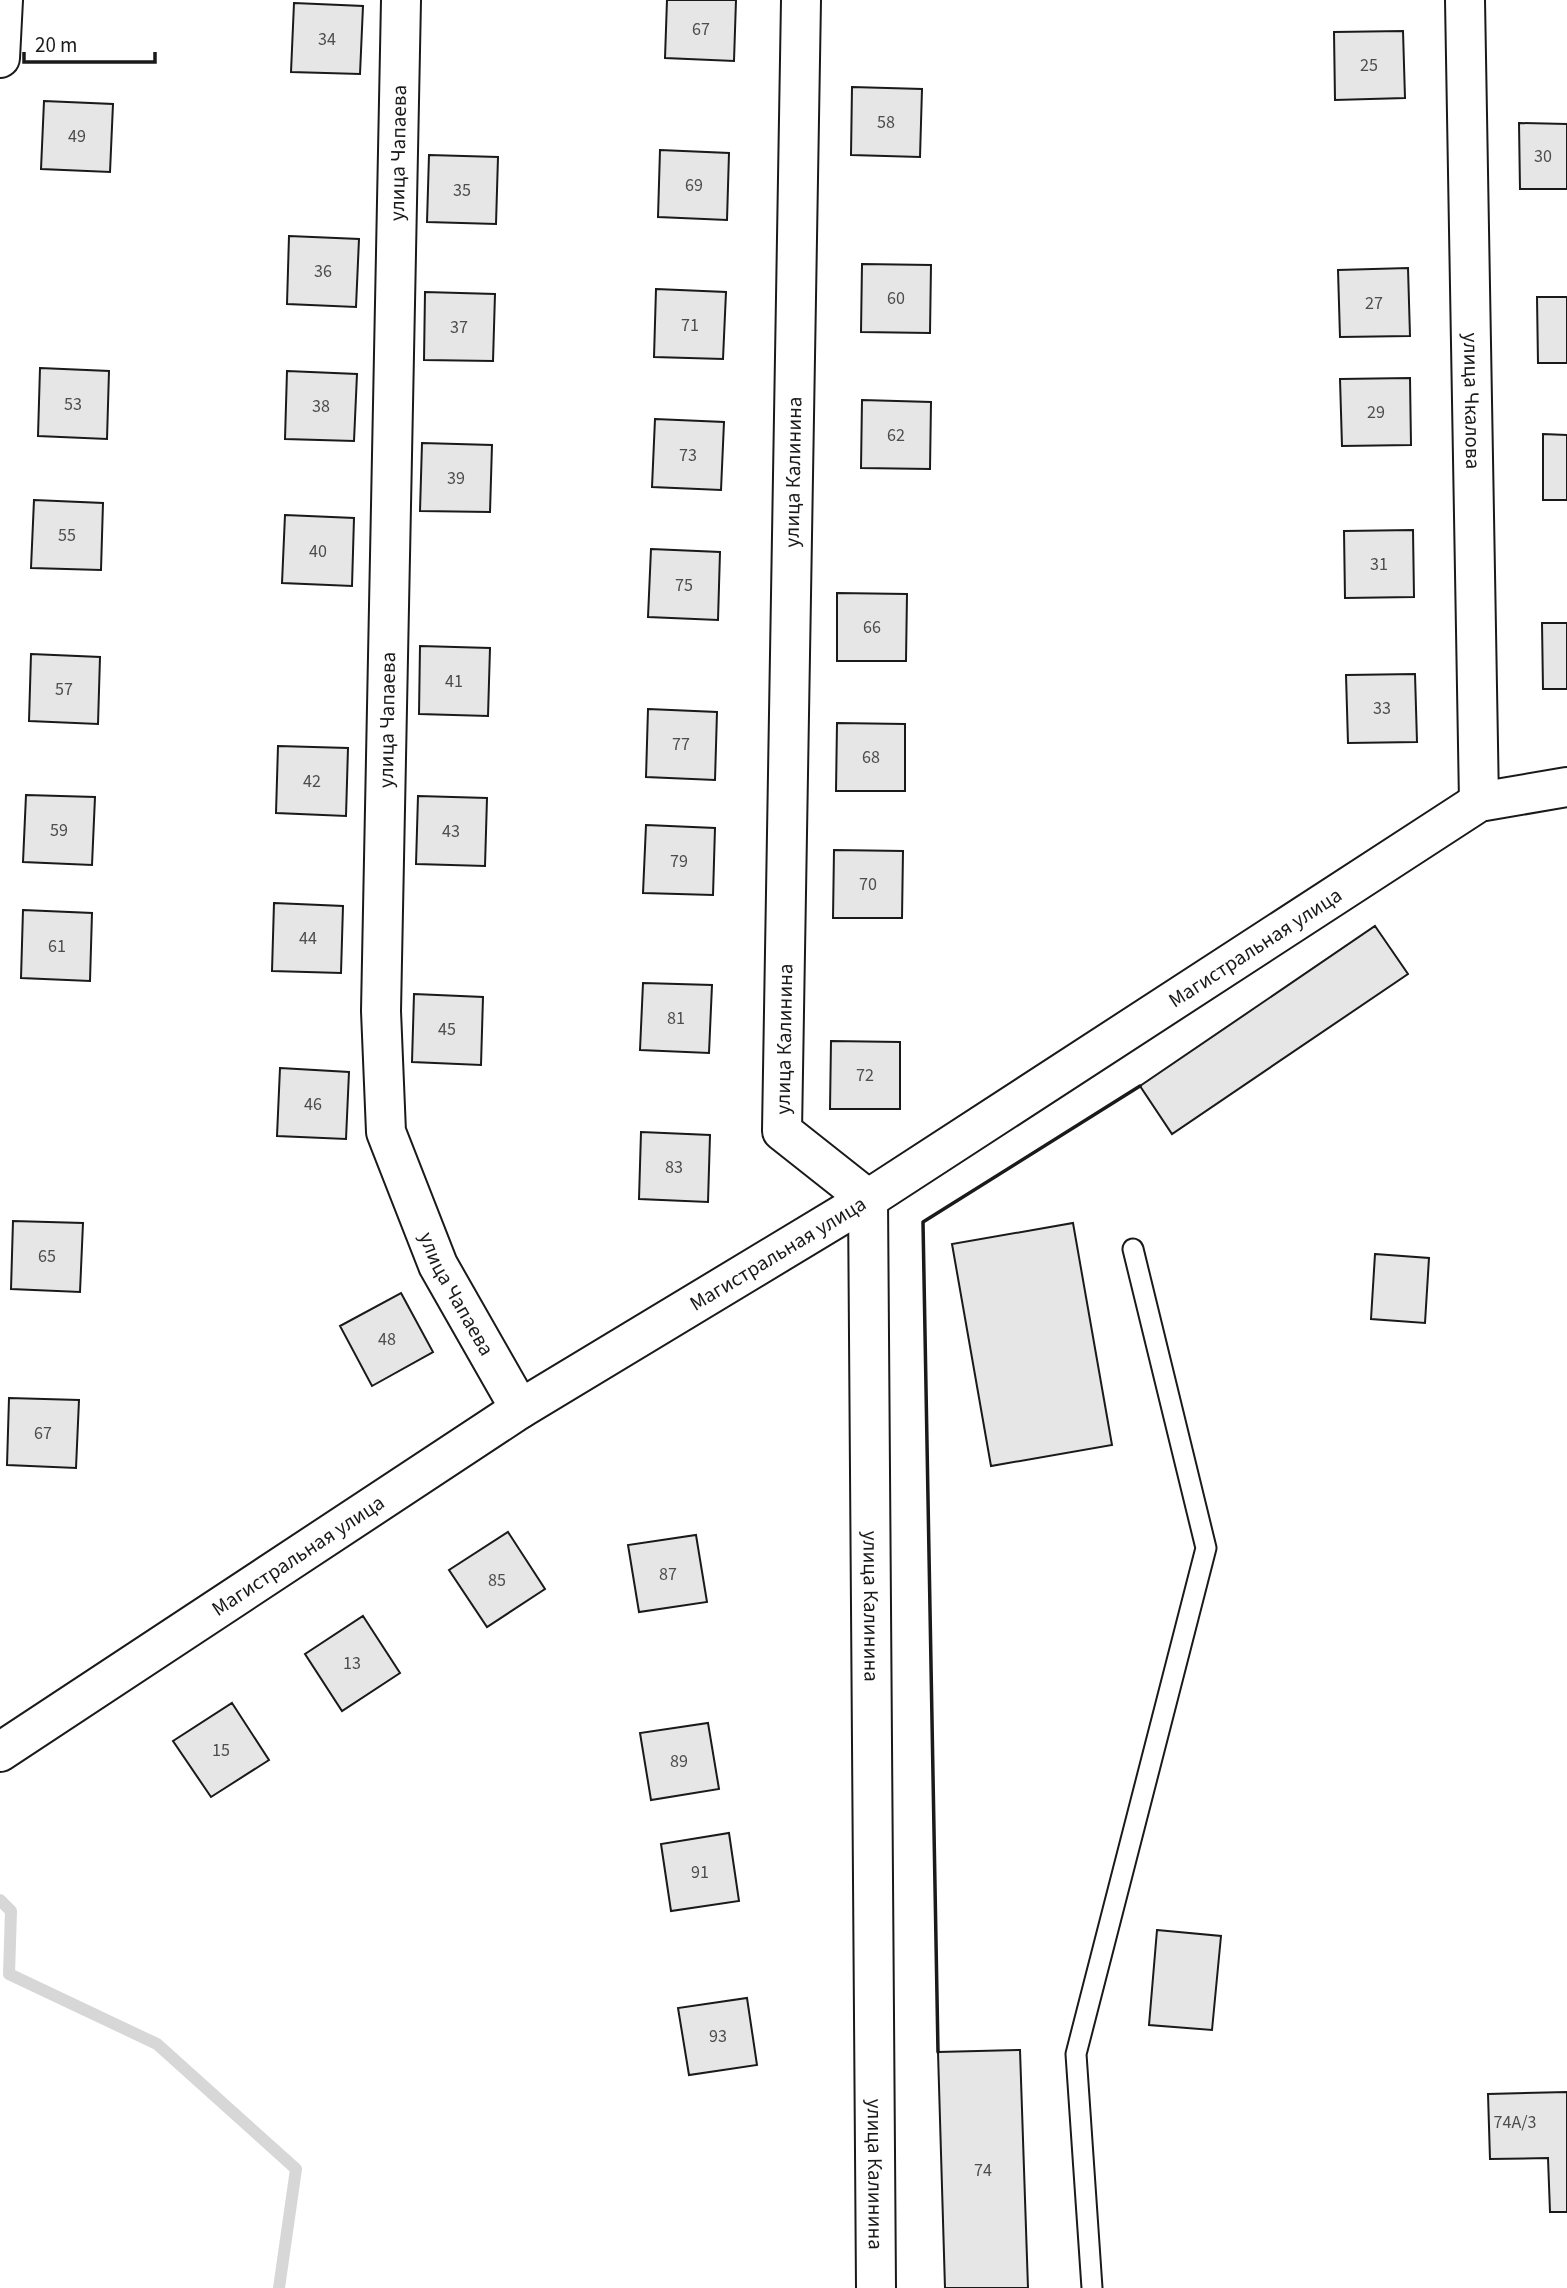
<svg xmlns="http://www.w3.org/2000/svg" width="1567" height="2288" font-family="'Source Sans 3',sans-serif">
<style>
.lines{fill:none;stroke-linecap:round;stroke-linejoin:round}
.stream{stroke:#d7d7d7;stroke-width:12}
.building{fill:#e6e6e6;stroke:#1a1a1a;stroke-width:2}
.service-casing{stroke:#1a1a1a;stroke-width:23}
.minor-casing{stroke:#1a1a1a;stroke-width:42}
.tertiary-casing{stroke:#1a1a1a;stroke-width:42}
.service{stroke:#fff;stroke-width:19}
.minor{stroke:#fff;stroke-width:38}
.tertiary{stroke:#fff;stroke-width:38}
.wall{stroke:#1a1a1a;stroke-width:3.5}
.labels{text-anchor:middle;stroke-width:5;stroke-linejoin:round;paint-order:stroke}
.number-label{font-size:18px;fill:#4d4d4d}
.street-label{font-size:21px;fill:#1a1a1a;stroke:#fff}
</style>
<rect width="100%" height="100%" fill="#fff"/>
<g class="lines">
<path class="stream" d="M0,1900L11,1911L9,1974L157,2044L296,2169L279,2288"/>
</g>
<path class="building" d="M667,0H736L734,61L665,58Z
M294,3L363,6L360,74L291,72Z
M1403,31L1405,98L1335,100L1334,32Z
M852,87L922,89L920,157L851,155Z
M44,101L113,104L110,172L41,169Z
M1519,123L1567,124V189H1520Z
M660,150L729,153L727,220L658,217Z
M429,155L498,157L496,224L427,222Z
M289,236L359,239L356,307L287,304Z
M862,264L931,265L930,333L861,332Z
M1408,268L1410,336L1340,337L1338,270Z
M656,289L726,292L723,359L654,357Z
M425,292L495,294L493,361L424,360Z
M1537,297H1567V363H1538Z
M40,368L109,371L107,439L38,436Z
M287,371L357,374L354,441L285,439Z
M1410,378L1411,445L1342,446L1340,379Z
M862,400L931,402L930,469L861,468Z
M655,419L724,422L721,490L652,487Z
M1543,434L1567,435V500H1543Z
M422,443L492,445L490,512L420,511Z
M34,500L103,503L101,570L31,568Z
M285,515L354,518L352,586L282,583Z
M1413,530L1414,597L1345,598L1344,531Z
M651,549L720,552L718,620L648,617Z
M837,593L907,594L906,661H837Z
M1542,623H1567V689H1543Z
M420,646L490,648L488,716L419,714Z
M31,654L100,657L98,724L29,721Z
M1415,674L1417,742L1348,743L1346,675Z
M648,709L717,712L715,780L646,777Z
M837,723L905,724V791H836Z
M278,746L348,748L346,816L276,813Z
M26,795L95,797L92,865L23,862Z
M418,796L487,798L485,866L416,864Z
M646,825L715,828L713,895L643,893Z
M834,850L903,851L902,918H833Z
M274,903L343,906L341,973L272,971Z
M23,910L92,913L90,981L21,978Z
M1375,926L1408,974L1172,1134L1140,1086Z
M643,983L712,985L709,1053L640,1050Z
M414,994L483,997L481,1065L412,1062Z
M831,1041L900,1042V1109H830Z
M280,1068L349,1072L346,1139L277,1136Z
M641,1132L710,1135L708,1202L639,1199Z
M13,1221L83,1223L80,1292L11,1289Z
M1073,1223L1112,1445L991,1466L952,1244Z
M1375,1254L1429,1258L1425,1323L1371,1319Z
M401,1293L433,1352L372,1386L340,1326Z
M9,1398L79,1400L76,1468L7,1465Z
M508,1532L545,1589L487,1627L449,1570Z
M696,1535L707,1602L639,1612L628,1545Z
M363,1616L400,1673L342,1711L305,1654Z
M232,1703L269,1760L211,1797L173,1741Z
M708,1723L719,1789L651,1800L640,1733Z
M729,1833L739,1901L671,1911L661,1844Z
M1157,1930L1221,1936L1212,2030L1149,2025Z
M747,1998L757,2065L689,2075L678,2008Z
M1020,2050L1028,2288H945L938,2052Z
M1567,2092V2212H1550L1548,2158L1490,2159L1488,2094Z"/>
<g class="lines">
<g class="service-casing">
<path id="service" d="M1092,2288L1076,2054L1206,1548L1133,1249"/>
</g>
<g class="minor-casing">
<g id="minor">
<path id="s1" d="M401,0L381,1011L386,1132L438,1265L520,1409"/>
<path id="s2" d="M801,0L782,1131L868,1199L876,2288"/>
<path id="s3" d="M1465,0L1479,802"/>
<path d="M0,58L3,0"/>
</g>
</g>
<g class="tertiary-casing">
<g id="tertiary">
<path id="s4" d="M0,1752L520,1409L868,1199L1479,802L1567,787"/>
</g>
</g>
<use href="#service" class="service"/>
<use href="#minor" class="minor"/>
<use href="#tertiary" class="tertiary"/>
<path class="wall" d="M938,2052L923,1222L1140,1086"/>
</g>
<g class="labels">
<g class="number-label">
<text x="701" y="35">67</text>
<text x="327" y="45">34</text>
<text x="1369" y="71">25</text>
<text x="886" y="128">58</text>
<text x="77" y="142">49</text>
<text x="1543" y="162">30</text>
<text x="694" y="191">69</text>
<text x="462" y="196">35</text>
<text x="323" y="277">36</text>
<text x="896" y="304">60</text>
<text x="1374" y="309">27</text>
<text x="690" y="331">71</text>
<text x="459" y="333">37</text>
<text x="73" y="410">53</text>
<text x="321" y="412">38</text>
<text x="1376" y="418">29</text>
<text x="896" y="441">62</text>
<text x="688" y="461">73</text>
<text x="456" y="484">39</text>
<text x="67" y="541">55</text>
<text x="318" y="557">40</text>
<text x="1379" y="570">31</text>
<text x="684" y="591">75</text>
<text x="872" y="633">66</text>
<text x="454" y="687">41</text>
<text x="64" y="695">57</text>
<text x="1382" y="714">33</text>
<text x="681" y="750">77</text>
<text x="871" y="763">68</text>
<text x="312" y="787">42</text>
<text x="59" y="836">59</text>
<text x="451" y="837">43</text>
<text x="679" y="867">79</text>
<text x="868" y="890">70</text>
<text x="308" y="944">44</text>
<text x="57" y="952">61</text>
<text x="676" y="1024">81</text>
<text x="447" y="1035">45</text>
<text x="865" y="1081">72</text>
<text x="313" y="1110">46</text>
<text x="674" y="1173">83</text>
<text x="47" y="1262">65</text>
<text x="387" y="1345">48</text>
<text x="43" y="1439">67</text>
<text x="668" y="1580">87</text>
<text x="497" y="1586">85</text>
<text x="352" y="1669">13</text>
<text x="221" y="1756">15</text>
<text x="679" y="1767">89</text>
<text x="700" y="1878">91</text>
<text x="718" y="2042">93</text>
<text x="1515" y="2128">74А/3</text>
<text x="983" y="2176">74</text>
</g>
<g class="street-label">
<text transform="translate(398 153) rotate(-89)" y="7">улица Чапаева</text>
<text dy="7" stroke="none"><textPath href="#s3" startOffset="401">улица Чкалова</textPath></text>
<text transform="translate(793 472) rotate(-89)" y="7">улица Калинина</text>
<text transform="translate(387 720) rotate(-89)" y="7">улица Чапаева</text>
<text dy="7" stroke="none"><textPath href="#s4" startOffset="1491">Магистральная улица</textPath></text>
<text transform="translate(784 1039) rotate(-89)" y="7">улица Калинина</text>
<text dy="7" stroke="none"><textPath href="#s4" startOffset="924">Магистральная улица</textPath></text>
<text dy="7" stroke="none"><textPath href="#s1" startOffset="1309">улица Чапаева</textPath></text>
<text dy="7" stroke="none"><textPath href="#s4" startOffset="357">Магистральная улица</textPath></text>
<text dy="7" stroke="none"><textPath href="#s2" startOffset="1648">улица Калинина</textPath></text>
<text dy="7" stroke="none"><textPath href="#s2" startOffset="2216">улица Калинина</textPath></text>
</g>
</g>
<path d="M24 52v10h131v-10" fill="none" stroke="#1a1a1a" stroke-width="3.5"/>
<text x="35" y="52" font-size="21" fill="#1a1a1a" stroke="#ffffff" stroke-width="5" paint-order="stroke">20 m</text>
</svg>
